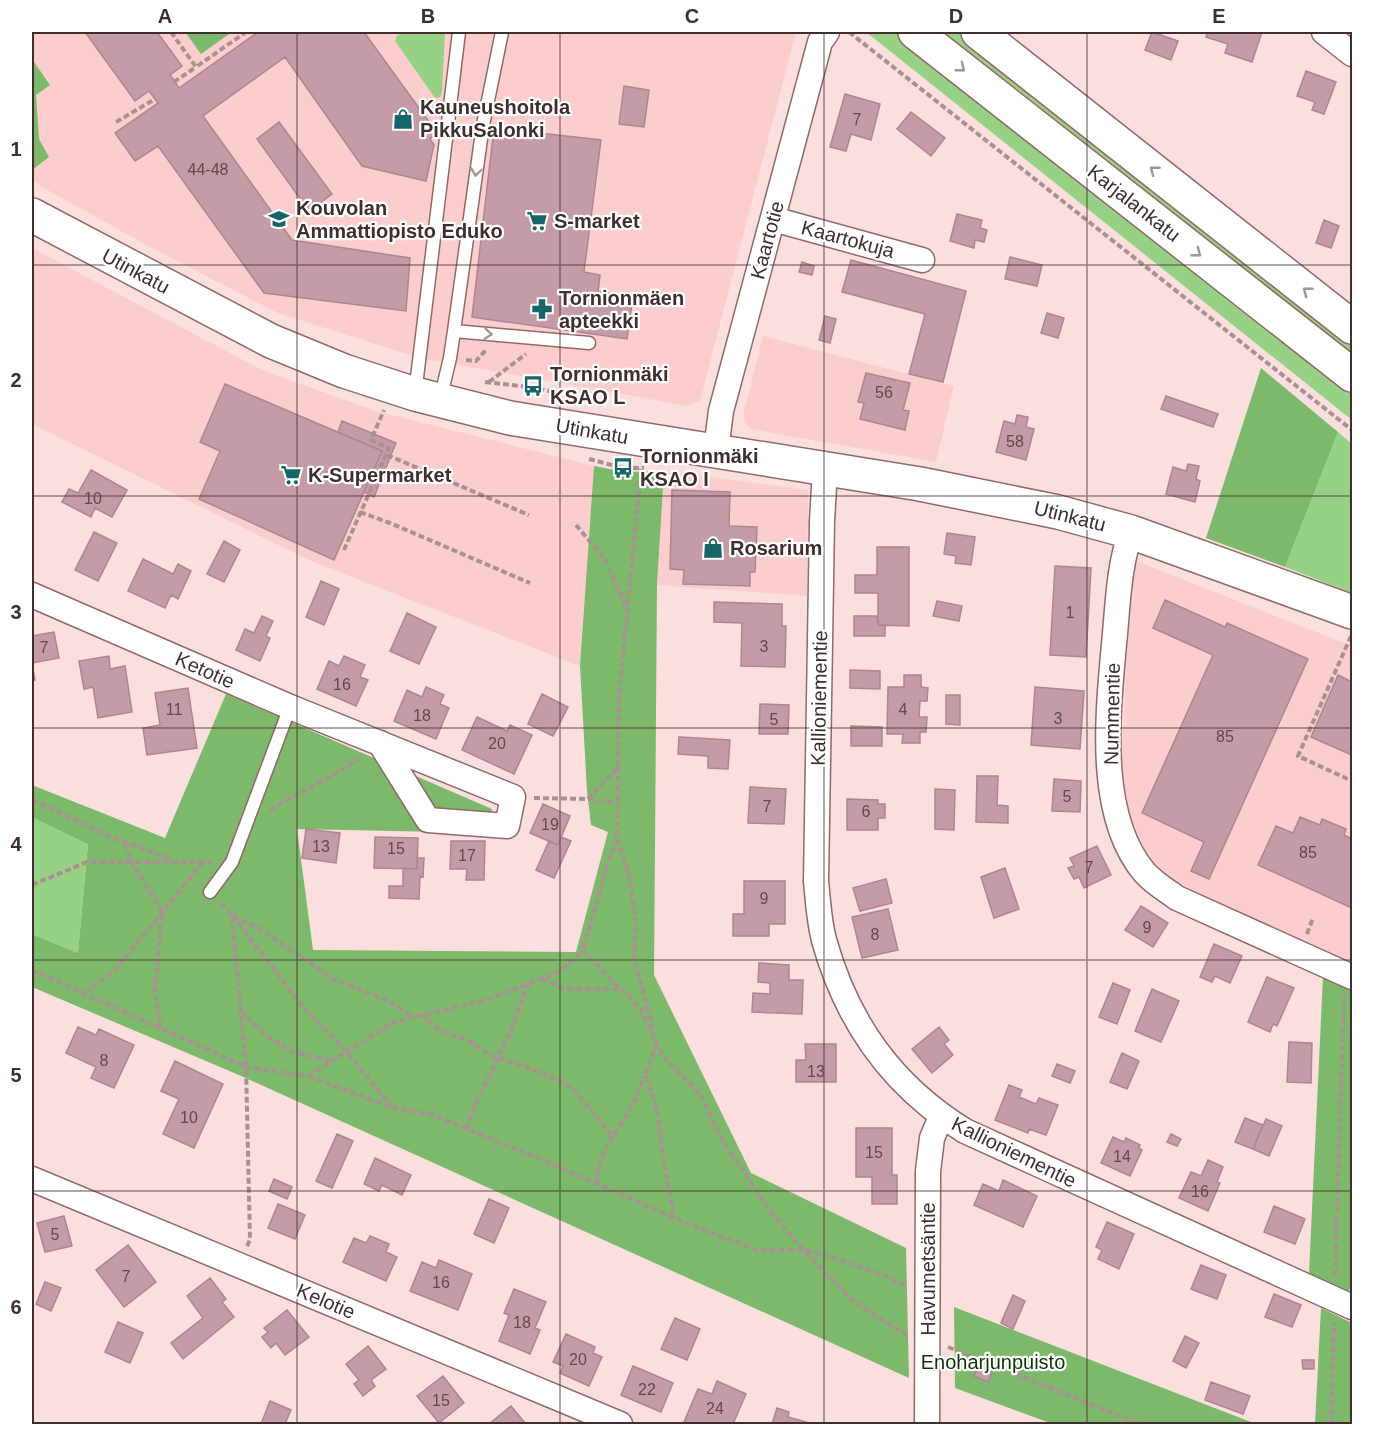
<svg xmlns="http://www.w3.org/2000/svg" width="1384" height="1456" font-family="Helvetica,sans-serif">
<style>
.built{fill:#fbcecd}
.green{fill:#96d185}
.forest{fill:#7cb96a}
.building{fill:#c59ba7;stroke:#ae8591;stroke-width:1.5}
.lines{fill:none;stroke-linecap:round;stroke-linejoin:round}
.lane-casing{stroke:#926969;stroke-width:15}
.street-casing{stroke:#926969;stroke-width:27}
.secondary-casing{stroke:#926969;stroke-width:36}
.path{stroke:#a99191;stroke-width:4;stroke-dasharray:6 3;stroke-linecap:butt}
.lane{stroke:#fff;stroke-width:12}
.street{stroke:#fff;stroke-width:24}
.secondary{stroke:#fff;stroke-width:33}
.oneway{stroke:#a09696}
.grid{fill:none;stroke:#402e2e;stroke-width:1.5;stroke-opacity:0.55}
.labels{text-anchor:middle;stroke-width:4.5;stroke-linejoin:round;paint-order:stroke}
.number-label{font-size:16px;fill:#61494c}
.poi-label{font-size:20px;font-weight:bold;fill:#402e2e;stroke:#fff;text-anchor:start}
.street-label{font-size:20px;fill:#402e2e;stroke:#fff}
.park-label{font-size:20px;fill:#0c3500;stroke:#fff}
.neatline{fill:none;stroke:#402e2e;stroke-width:2}
.grid-label{font-size:20px;text-anchor:middle;font-weight:bold;fill:#402e2e}
</style>
<rect width="100%" height="100%" fill="#fbdede"/>
<path class="built" d="M32,32H796L700,401L689,406L419,358L278,313L150,247L51,192L32,180Z
M32,248L264,371L376,411L594,466L580,666L311,561L32,424Z
M763,336L954,386L936,462L751,429L746,425L743,416Z
M664,471L808,490L807,596L657,585Z
M1139,562L1352,646V964L1222,905L1161,873L1138,842L1127,815L1120,785L1132,569Z"/>
<path class="green" d="M403,32H445L442,92L440,97L435,98L395,41L397,36Z
M866,32H898L1344,386L1352,393V420Z
M933,32H957L1352,344V358Z
M1338,432L1352,444V593L1285,567Z
M32,817L88,843L78,953L32,934Z"/>
<path class="forest" d="M185,32H232L201,54Z
M32,59L50,85L36,95L39,139L49,157L32,170Z
M1261,368L1338,432L1285,567L1206,538Z
M594,466L625,472L664,471L657,585L654,975L751,1173L906,1248L909,1378L239,1075L32,987V934L78,953L88,844L32,817V785L165,838L226,694L492,809L489,833L297,829L313,950L576,952L608,832L591,825L587,791L580,666Z
M1323,977L1352,991V1281L1349,1291L1309,1273Z
M954,1307L1256,1424H1053L955,1388Z
M1321,1308L1352,1323V1424H1315Z"/>
<path class="building" d="M85,32H157L182,66L170,75L179,88L258,32H364L437,133L430,139L434,145L426,181L362,166L285,57L203,116L292,240L410,258L406,311L264,293L158,146L135,161L115,133L158,103L149,91L135,101Z
M1152,32L1178,41L1171,60L1145,50Z
M1208,32H1262L1252,62L1225,53L1228,44L1206,37Z
M1306,71L1336,82L1324,114L1312,110L1315,102L1297,96Z
M624,86L649,90L644,127L619,124Z
M845,94L880,104L871,140L851,134L846,151L830,147Z
M911,112L945,138L931,156L897,129Z
M279,122L332,194L309,211L257,139Z
M494,128L601,140L584,272L600,275L598,292L633,296L627,339L472,317Z
M957,214L982,220L980,228L987,230L984,242L975,240L974,248L950,241Z
M1324,220L1339,226L1331,248L1316,243Z
M1010,257L1042,265L1037,286L1005,279Z
M851,260L966,291L943,382L909,374L925,314L842,292Z
M802,262L814,266L812,275L799,272Z
M1047,313L1064,318L1058,338L1041,333Z
M825,316L836,319L830,343L819,340Z
M866,373L910,383L903,410L909,411L905,430L860,419L864,403L858,402Z
M225,384L382,451L334,560L199,499L220,451L200,442Z
M1166,396L1218,414L1213,427L1161,409Z
M1017,415L1028,417L1026,427L1034,429L1026,460L996,452L1004,421L1015,424Z
M342,421L396,443L374,497L364,492L382,451L338,432Z
M1188,464L1199,466L1196,479L1200,481L1195,502L1166,494L1173,467L1186,471Z
M91,470L127,490L112,517L95,508L91,517L62,502L69,489L78,493Z
M672,490L730,492L729,526L757,527L755,572H750V586L683,584L684,570L670,569Z
M94,532L117,543L98,581L75,570Z
M947,533L975,537L971,565L955,563L956,556L944,554Z
M224,541L240,550L224,582L207,574Z
M877,547H909V626L878,625V593H855V575H877Z
M143,559L173,574L178,564L191,571L178,599L171,595L165,608L128,591Z
M1055,566L1091,568L1086,657L1050,655Z
M321,581L339,589L324,625L306,617Z
M1165,600L1225,627L1227,623L1308,659L1209,879L1191,871L1204,842L1142,813L1213,655L1153,628Z
M937,601L962,606L959,621L933,616Z
M714,602L782,604V626H786L785,667L741,666L742,623L714,622Z
M407,613L436,627L419,664L390,651Z
M262,616L273,621L266,636L270,638L260,661L236,650L245,629L254,633Z
M854,616H877L878,625H885V636H854Z
M54,632L59,658L32,663L35,680L32,681V636Z
M109,656L110,669L125,666L132,712L98,718L93,687L84,689L79,661Z
M344,656L365,665L360,677L368,680L356,706L317,689L329,661L339,666Z
M850,670L880,671V689L850,688Z
M904,675H921V687L928,688L927,701H920L919,717H927L926,732H920V743H902L903,734H887L888,687H904Z
M1338,675L1352,682V755L1311,737Z
M426,687L444,695L440,704L449,708L436,739L394,721L407,690L422,697Z
M1035,687L1084,691L1080,749L1031,745Z
M188,688L197,748L147,755L143,728L160,725L155,693Z
M542,694L568,707L553,736L528,724Z
M946,695H960V725L946,724Z
M760,704L789,705L788,734H759Z
M477,717L507,731L510,725L532,735L514,774L462,750Z
M851,726L882,727V746H851Z
M679,737L730,740L728,769L708,768V756L678,754Z
M977,776H998L997,805L1008,806V823L976,822Z
M1054,779L1081,781L1080,812L1052,811Z
M750,787L786,789L784,824L748,823Z
M935,789L955,790L954,830L935,829Z
M847,799L878,800V804H885V818H878V830H847Z
M543,804L570,816L558,845L530,833Z
M1300,817L1320,825L1322,819L1346,829L1344,835L1352,839V908L1258,865L1276,826L1293,833Z
M306,829L340,833L336,863L302,858Z
M375,837L418,838L417,869L374,868Z
M561,837L571,841L554,878L536,870L549,841L558,845Z
M451,841H485L484,880H466L467,869H450Z
M1097,846L1111,875L1084,888L1079,877L1074,879L1068,868L1074,866L1070,858Z
M417,858H424L423,877L420,876L419,899L389,898V886H403V868L417,869Z
M1005,868L1019,909L994,918L981,877Z
M886,879L892,903L860,911L853,888Z
M744,881H785V924H769V936H733V914H744Z
M1141,906L1168,923L1153,947L1125,930Z
M888,909L898,950L862,958L852,917Z
M1214,944L1242,956L1230,983L1215,976L1212,982L1200,977Z
M759,963L789,965V980H803L802,1014L752,1012L753,993L770,994V983L758,982Z
M1267,977L1294,988L1277,1026L1273,1024L1270,1032L1248,1022Z
M1113,983L1130,990L1117,1024L1099,1017Z
M1152,989L1179,1001L1161,1042L1135,1031Z
M78,1027L96,1035L99,1029L134,1045L114,1088L91,1078L96,1067L66,1053Z
M939,1027L949,1040L944,1044L953,1055L932,1073L912,1049Z
M1289,1042L1312,1043L1311,1083L1287,1082Z
M805,1044H836V1082H796V1060H806Z
M1122,1053L1139,1061L1127,1089L1110,1082Z
M175,1061L223,1084L194,1148L163,1134L179,1099L161,1091Z
M1057,1064L1075,1071L1070,1083L1052,1076Z
M1009,1085L1022,1090L1019,1097L1036,1104L1039,1098L1058,1105L1046,1135L1029,1129L1028,1133L995,1120Z
M1245,1118L1263,1125L1253,1149L1235,1142Z
M1266,1119L1282,1126L1269,1156L1253,1149Z
M856,1128H892V1175H897V1204H872V1177H856Z
M337,1134L353,1141L332,1188L316,1181Z
M1171,1134L1181,1139L1177,1146L1167,1142Z
M1113,1137L1124,1142L1126,1138L1140,1145L1139,1148L1142,1150L1130,1176L1101,1163Z
M375,1158L411,1175L402,1195L382,1185L379,1191L364,1184Z
M1208,1160L1223,1167L1217,1182L1220,1183L1208,1211L1179,1198L1191,1172L1201,1176Z
M274,1179L292,1187L287,1199L269,1191Z
M1003,1180L1037,1196L1023,1227L974,1205L983,1184L999,1191Z
M489,1199L509,1208L494,1243L474,1234Z
M278,1204L305,1215L295,1239L268,1228Z
M1274,1206L1305,1219L1295,1244L1264,1232Z
M64,1216L72,1246L45,1252L37,1223Z
M1107,1222L1134,1234L1119,1269L1098,1259L1102,1250L1096,1247Z
M370,1236L389,1244L386,1252L397,1257L386,1281L343,1262L354,1238L366,1243Z
M128,1245L156,1282L124,1307L96,1270Z
M439,1260L472,1274L458,1310L410,1291L422,1262L436,1268Z
M1201,1265L1226,1275L1217,1299L1191,1289Z
M210,1278L226,1299L222,1302L234,1317L183,1359L171,1343L203,1318L187,1296Z
M45,1282L61,1288L51,1311L36,1304Z
M514,1289L546,1302L535,1328L540,1330L530,1354L499,1341L509,1315L504,1313Z
M1274,1294L1301,1305L1292,1327L1265,1317Z
M1013,1295L1025,1301L1013,1329L1001,1323Z
M287,1310L309,1337L285,1355L276,1343L271,1348L262,1337L268,1332L264,1328Z
M675,1318L700,1329L687,1360L661,1349Z
M118,1322L143,1333L130,1363L105,1352Z
M566,1334L595,1347L593,1353L602,1357L589,1386L560,1373L563,1366L553,1362Z
M1185,1336L1199,1343L1186,1368L1173,1361Z
M368,1346L386,1369L371,1380L375,1386L363,1396L354,1384L359,1380L346,1364Z
M1302,1360H1314V1369H1303Z
M633,1366L673,1383L661,1412L621,1395Z
M979,1366L992,1372L988,1382L974,1376Z
M443,1376L464,1403L439,1423L417,1396Z
M717,1381L746,1394L733,1424H691L684,1422L698,1389L712,1394Z
M1211,1382L1250,1396L1243,1414L1205,1400Z
M270,1401L291,1410L285,1424H261Z
M511,1406L526,1424H489Z
M777,1408L789,1412L788,1417L813,1424H772Z"/>
<g class="lines">
<g class="lane-casing">
<path id="lane" d="M502,32L483,125L454,331L589,343
M415,394L459,32
M440,400L450,358L454,331
M210,892L232,862L290,707"/>
</g>
<g class="street-casing">
<path id="street" d="M1324,32L1352,54
M773,219L922,260
M716,450L721,411L820,42L827,32
M825,470L822,521L816,881C818,901 819,921 824,940C847,1023 892,1086 965,1131L1352,1307
M1131,532C1118,568 1118,606 1114,644C1108,713 1096,816 1145,873C1154,883 1166,890 1177,898L1352,977
M32,595L290,707L513,797L507,826L428,820L380,743
M32,1179L620,1424
M927,1424L928,1171L932,1138L941,1117"/>
</g>
<g class="secondary-casing">
<path id="secondary" d="M915,32L1352,375
M978,32L1352,327
M32,215L271,341L344,371L415,394L510,418L920,484L1058,512L1131,532L1352,612"/>
</g>
<path class="path" d="M171,32L196,67L246,32
M849,32L1352,430
M174,82L196,67
M116,122L155,99
M466,360L476,361L486,350
M485,382C519,386 547,387 580,401
M489,382L526,354
M387,455L529,515
M589,459L623,468H644
M360,512L390,523L530,583
M576,525L604,558L627,609
M344,550L389,448L371,440L384,410
M1351,636L1298,756L1352,781
M618,767L617,839L607,865L583,951L640,1008L663,1056L700,1094L722,1140L771,1212L803,1250L854,1302L907,1335
M534,798L588,799L618,767L619,696L641,469
M589,799L618,803
M32,800L113,838L172,859
M270,810C299,792 331,779 359,758
M617,839L628,871L636,920L634,959L652,1022V1031
M125,843L131,861L162,911L155,990L160,1027
M32,885L87,862H212
M221,904L232,915L246,1067L250,1239L247,1247
M233,916L302,1006L347,1052L391,1106
M233,916L259,928L333,979L387,1000L414,1017
M1307,934L1313,918
M32,970L246,1067L308,1076L394,1022L489,999L560,971L583,951
M542,979L565,989H621
M85,993L115,970L203,862
M241,1011L266,1035L291,1051L332,1061
M421,1015L442,1032L465,1039L489,1054L543,1073L572,1087L612,1136
M657,1043L645,1075L657,1109L663,1157L674,1217
M308,1076L391,1107L433,1115L543,1160L686,1223L757,1250H803L825,1255L886,1276L906,1286
M467,1129L473,1110L510,1033L528,984
M597,1184C596,1149 620,1131 634,1102C638,1094 641,1084 645,1076
M1335,1276L1344,995
M948,1347L1140,1424
M1331,1424L1334,1322"/>
<use href="#lane" class="lane"/>
<use href="#street" class="street"/>
<use href="#secondary" class="secondary"/>
</g>
<defs><path id="oneway-chevron" d="M-2-3.5L2.5 0L-2 3.5" fill="none" stroke-width="1.6" stroke-linecap="round" stroke-linejoin="round" transform="scale(1.5)"/></defs>
<g class="oneway">
<use href="#oneway-chevron" transform="translate(961 68) rotate(38)"/>
<use href="#oneway-chevron" transform="translate(1154 170) rotate(-142)"/>
<use href="#oneway-chevron" transform="translate(476 172) rotate(98)"/>
<use href="#oneway-chevron" transform="translate(1197 253) rotate(38)"/>
<use href="#oneway-chevron" transform="translate(1307 291) rotate(-142)"/>
<use href="#oneway-chevron" transform="translate(488 334) rotate(5)"/>
</g>
<path class="grid" d="M297,32V1424M560,32V1424M824,32V1424M1087,32V1424M32,265H1352M32,496H1352M32,728H1352M32,960H1352M32,1191H1352"/>
<defs>
<g id="shop-bare" transform="scale(1.62)"><path d="M-5-2.5h2.3a2.7 3.5 0 0 1 5.4 0H5L5.5 6h-11ZM-1.5-2.5h3a1.5 2.3 0 0 0-3 0Z" fill="#166568" stroke="#fff" stroke-width="2.5" paint-order="stroke"/></g>
<g id="school-bare" transform="scale(1.62)"><path d="M0-5L7-2L0 1L-7-2ZM-4 1L0 2.5L4 1V4Q0 6-4 4Z" fill="#166568" stroke="#fff" stroke-width="2.5" paint-order="stroke"/></g>
<g id="supermarket-bare" transform="scale(1.62)"><path d="M-6-5.5h2.5l.6 2H6L4.5 2H-2.5L-4.4-4H-6ZM-1.5 3.2a1.3 1.3 0 1 0 .1 0ZM3 3.2a1.3 1.3 0 1 0 .1 0Z" fill="#166568" stroke="#fff" stroke-width="2.5" paint-order="stroke"/></g>
<g id="pharmacy-bare" transform="scale(1.62)"><path d="M-2-6h4v4h4v4h-4v4h-4v-4h-4v-4h4Z" fill="#166568" stroke="#fff" stroke-width="2.5" paint-order="stroke"/></g>
<g id="bus-bare" transform="scale(1.62)"><path d="M-5-6H5V4H4V6H2V4H-2V6H-4V4H-5ZM-3.5-4V0h7V-4ZM-3.5 1.2v1.5H-2V1.2ZM2 1.2v1.5H3.5V1.2Z" fill="#166568" stroke="#fff" stroke-width="2.5" paint-order="stroke"/></g>
</defs>
<g fill-rule="evenodd">
<use href="#shop-bare" x="403" y="119"/>
<use href="#school-bare" x="279" y="219"/>
<use href="#supermarket-bare" x="537" y="221"/>
<use href="#pharmacy-bare" x="542" y="309"/>
<use href="#bus-bare" x="533" y="386"/>
<use href="#bus-bare" x="623" y="468"/>
<use href="#supermarket-bare" x="291" y="475"/>
<use href="#shop-bare" x="713" y="548"/>
</g>
<g class="labels">
<g class="number-label">
<text x="857" y="125">7</text>
<text x="208" y="175">44-48</text>
<text x="884" y="398">56</text>
<text x="1015" y="447">58</text>
<text x="93" y="504">10</text>
<text x="1070" y="618">1</text>
<text x="764" y="652">3</text>
<text x="44" y="653">7</text>
<text x="342" y="690">16</text>
<text x="174" y="715">11</text>
<text x="903" y="715">4</text>
<text x="422" y="721">18</text>
<text x="1058" y="724">3</text>
<text x="774" y="725">5</text>
<text x="1225" y="742">85</text>
<text x="497" y="749">20</text>
<text x="1067" y="802">5</text>
<text x="767" y="812">7</text>
<text x="866" y="817">6</text>
<text x="550" y="830">19</text>
<text x="321" y="852">13</text>
<text x="396" y="854">15</text>
<text x="1308" y="858">85</text>
<text x="467" y="861">17</text>
<text x="1089" y="873">7</text>
<text x="764" y="904">9</text>
<text x="1147" y="933">9</text>
<text x="875" y="940">8</text>
<text x="104" y="1066">8</text>
<text x="816" y="1077">13</text>
<text x="189" y="1123">10</text>
<text x="874" y="1158">15</text>
<text x="1122" y="1162">14</text>
<text x="1200" y="1197">16</text>
<text x="55" y="1240">5</text>
<text x="126" y="1282">7</text>
<text x="441" y="1288">16</text>
<text x="522" y="1328">18</text>
<text x="578" y="1365">20</text>
<text x="647" y="1395">22</text>
<text x="441" y="1406">15</text>
<text x="715" y="1414">24</text>
</g>
<g class="poi-label">
<text x="420" y="114">Kauneushoitola<tspan x="420" dy="23">PikkuSalonki</tspan></text>
<text x="296" y="215">Kouvolan<tspan x="296" dy="23">Ammattiopisto Eduko</tspan></text>
<text x="554" y="228">S-market</text>
<text x="559" y="305">Tornionmäen<tspan x="559" dy="23">apteekki</tspan></text>
<text x="550" y="381">Tornionmäki<tspan x="550" dy="23">KSAO L</tspan></text>
<text x="640" y="463">Tornionmäki<tspan x="640" dy="23">KSAO I</tspan></text>
<text x="308" y="482">K-Supermarket</text>
<text x="730" y="555">Rosarium</text>
</g>
<g class="street-label">
<text transform="translate(1134 203) rotate(38)" y="7">Karjalankatu</text>
<text transform="translate(848 239) rotate(15)" y="7">Kaartokuja</text>
<text transform="translate(767 240) rotate(-75)" y="7">Kaartotie</text>
<text transform="translate(136 271) rotate(28)" y="7">Utinkatu</text>
<text transform="translate(592 431) rotate(10)" y="7">Utinkatu</text>
<text transform="translate(1070 516) rotate(14)" y="7">Utinkatu</text>
<text transform="translate(205 670) rotate(24)" y="7">Ketotie</text>
<text transform="translate(819 698) rotate(-89)" y="7">Kallioniementie</text>
<text transform="translate(1112 714) rotate(-89)" y="7">Nummentie</text>
<text transform="translate(1014 1152) rotate(26)" y="7">Kallioniementie</text>
<text transform="translate(928 1269) rotate(-90)" y="7">Havumetsäntie</text>
<text transform="translate(326 1301) rotate(23)" y="7">Kelotie</text>
</g>
<g class="park-label">
<text x="993" y="1369">Enoharjunpuisto</text>
</g>
</g>
<rect width="1384" height="1456" fill="none" stroke="#ffffff" stroke-width="66"/>
<rect x="33" y="33" width="1318" height="1390" class="neatline"/>
<g class="grid-label">
<text x="165" y="23">A</text>
<text x="428" y="23">B</text>
<text x="692" y="23">C</text>
<text x="956" y="23">D</text>
<text x="1219" y="23">E</text>
<text x="16" y="156">1</text>
<text x="16" y="387">2</text>
<text x="16" y="619">3</text>
<text x="16" y="851">4</text>
<text x="16" y="1082">5</text>
<text x="16" y="1314">6</text>
</g>
</svg>
